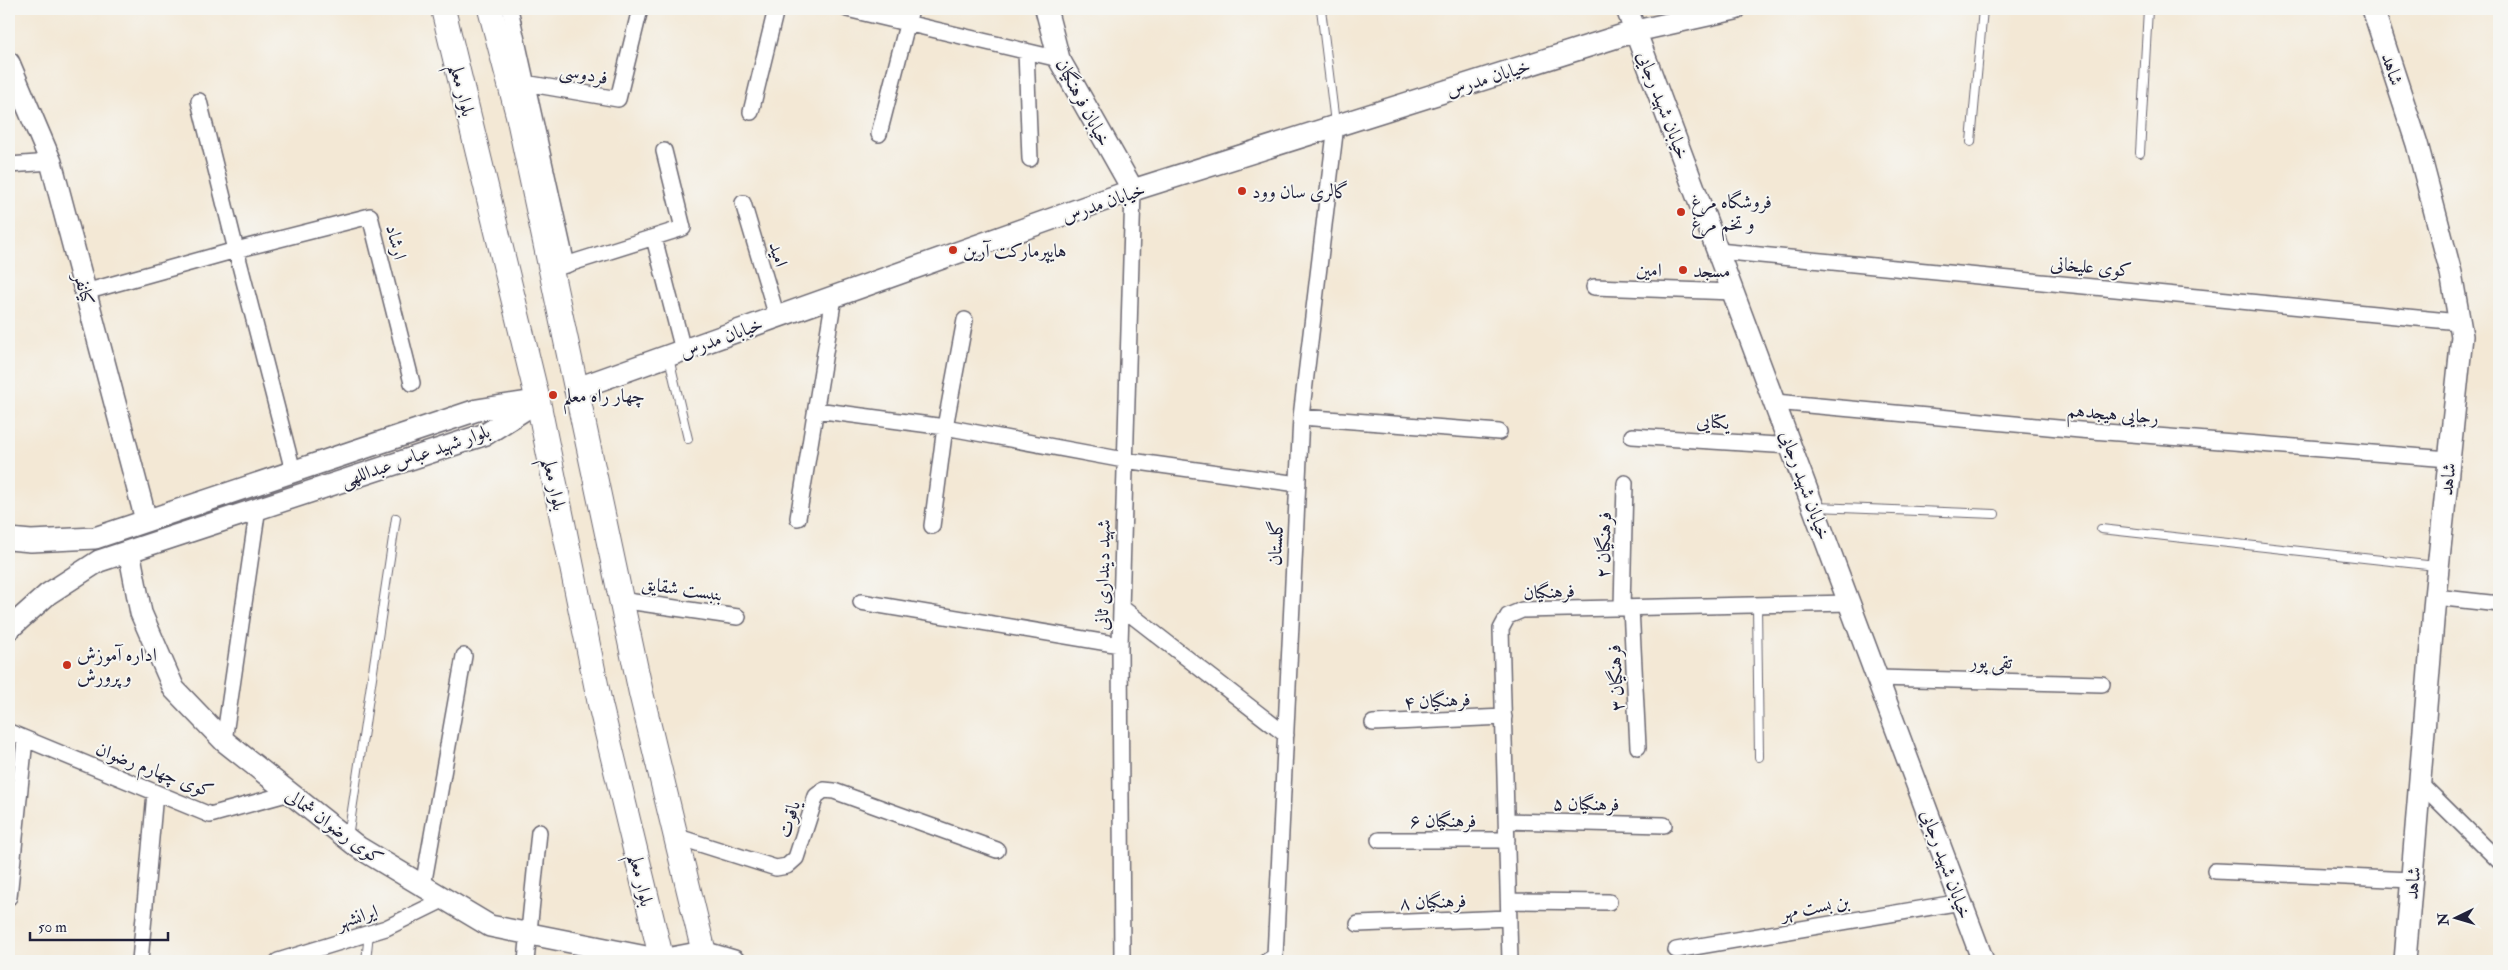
<svg xmlns="http://www.w3.org/2000/svg" width="2508" height="970" font-family="'IM FELL Double Pica',Amiri,serif">
<style>
.lines{fill:none;stroke-linecap:round;stroke-linejoin:round}
.lane-casing{stroke:#6b6771;stroke-width:10}
.street-casing{stroke:#6b6771;stroke-width:18}
.secondary-casing{stroke:#6b6771;stroke-width:24}
.primary-casing{stroke:#6b6771;stroke-width:26}
.lane{stroke:#fff;stroke-width:8}
.street{stroke:#fff;stroke-width:15}
.secondary{stroke:#fff;stroke-width:21}
.primary{stroke:#fff;stroke-width:24}
.poi-dot{fill:#c8321e;stroke:#f6f6f2;stroke-width:2}
.labels{text-anchor:middle;stroke-width:4;stroke-linejoin:round;paint-order:stroke}
.street-label{font-size:19px;fill:#22223b;stroke:#f6f6f2}
.poi-label{font-size:19px;fill:#22223b;stroke:#f6f6f2;text-anchor:start}
</style>
<rect width="100%" height="100%" fill="#f6f6f2"/>
<filter id="ink" filterUnits="userSpaceOnUse"><feTurbulence type="fractalNoise" baseFrequency=".02" numOctaves="2"/><feDisplacementMap in="SourceGraphic" scale="10" xChannelSelector="R" yChannelSelector="G"/><feConvolveMatrix kernelMatrix="1 2 1 2 8 2 1 2 1" color-interpolation-filters="sRGB"/></filter>
<filter id="wash" filterUnits="userSpaceOnUse"><feTurbulence type="fractalNoise" baseFrequency=".0096" numOctaves="4" result="noise"/><feDisplacementMap in="SourceGraphic" scale="20" xChannelSelector="R" yChannelSelector="G"/><feGaussianBlur stdDeviation="1.12" result="paint"/><feColorMatrix in="noise" values="0 0 0 0 0 0 0 0 0 0 0 0 0 0 0 0 0 1.4 0 .05"/><feComposite in="paint" operator="in"/></filter>
<g filter="url(#wash)">
<rect width="100%" height="100%" fill="#f3e8d5"/>
</g>
<g filter="url(#ink)">
<g class="lines">
<g class="lane-casing">
<path id="lane" d="M1321,9L1335,123
M1971,142L1983,9
M2140,153L2148,9
M669,358L688,439
M1816,507L1995,514
M2101,529L2436,566
M1757,605L1759,757
M348,837L396,518
M366,961L369,933"/>
</g>
<g class="street-casing">
<path id="street" d="M510,9L567,265
M847,9L1059,59
M1026,51L1030,159
M519,82L618,99L640,9
M199,101L236,250L370,216L412,383
M751,112L776,9
M879,134L911,9
M9,165L51,162
M743,203L777,317
M654,238L683,350
M1718,251L2459,322
M559,267L683,228L664,151
M1594,287L1734,292
M85,292L236,250L293,471
M1775,402L2080,430L2449,459
M816,410L945,427L1124,460L1298,484
M1301,417L1499,432
M1632,436L1792,446
M798,518L834,297
M932,526L945,427L965,320
M2435,597L2499,604
M620,600L738,617
M861,602L1120,645
M1121,607L1286,735
M1622,608L1625,483
M1631,608L1638,747
M1878,678L2102,684
M1373,723L1504,717
M9,732L210,815L290,793
M224,741L258,507
M2420,783L2499,861
M1507,821L1664,825
M675,836L776,868L787,866L796,858L816,796L824,790L834,791L997,850
M1379,840H1507
M2215,871L2412,880
M423,886L464,656
M9,897L25,739
M1509,901L1609,902
M1358,924L1509,918
M1676,950L1961,902
M140,961L155,793
M278,961L386,928L445,899
M526,961L539,832
M1122,961L1120,645L1133,190
M1267,961L1275,956L1301,417L1336,125
M1510,961L1501,629L1508,616L1522,610L1850,603"/>
</g>
<g class="secondary-casing">
<path id="secondary" d="M1046,9L1059,59L1133,190
M1627,9L1983,961
M2373,9L2417,144L2451,273L2462,336L2435,597L2405,961
M9,63L51,162L146,520
M575,389L1133,190L1636,31L1735,9
M9,539L31,541L95,538L477,410L528,402
M129,551L141,613L174,689L224,741L358,847L490,926L661,960L703,952L734,961
M9,629L48,594L99,561L486,434L538,401"/>
</g>
<g class="primary-casing">
<path id="primary" d="M443,9L538,401L600,704L662,961
M490,9L518,115L641,693L706,961"/>
</g>
<use href="#lane" class="lane"/>
<use href="#street" class="street"/>
<use href="#secondary" class="secondary"/>
<use href="#primary" class="primary"/>
</g>
</g>
<g class="poi-dot">
<circle cx="1242" cy="191" r="5"/>
<circle cx="1681" cy="212" r="5"/>
<circle cx="953" cy="250" r="5"/>
<circle cx="1683" cy="270" r="5"/>
<circle cx="553" cy="395" r="5"/>
<circle cx="67" cy="665" r="5"/>
</g>
<g class="labels">
<g class="street-label">
<text transform="translate(2393 69) rotate(72)" y="7">شاهد</text>
<text transform="translate(584 73) rotate(10)" y="7">فردوسی</text>
<text transform="translate(1488 77) rotate(-17)" y="7">خیابان مدرس</text>
<text transform="translate(463 90) rotate(76)" y="7">بلوار معلم</text>
<text transform="translate(1084 102) rotate(62)" y="7">خیابان فرهنگیان</text>
<text transform="translate(1664 105) rotate(69)" y="7">خیابان شهید رجایی</text>
<text transform="translate(1103 202) rotate(-19)" y="7">خیابان مدرس</text>
<text transform="translate(397 242) rotate(76)" y="7">ارشاد</text>
<text transform="translate(779 254) rotate(73)" y="7">امید</text>
<text transform="translate(2091 266) rotate(5)" y="7">کوی علیخانی</text>
<text transform="translate(1649 269) rotate(2)" y="7">امین</text>
<text transform="translate(85 289) rotate(75)" y="7">کیانفر</text>
<text transform="translate(721 337) rotate(-20)" y="7">خیابان مدرس</text>
<text transform="translate(2113 413) rotate(5)" y="7">رجایی هیجدهم</text>
<text transform="translate(1713 421) rotate(4)" y="7">یکتایی</text>
<text transform="translate(415 455) rotate(-19)" y="7">بلوار شهید عباس عبداللهی</text>
<text transform="translate(2447 479) rotate(-84)" y="7">شاهد</text>
<text transform="translate(555 484) rotate(78)" y="7">بلوار معلم</text>
<text transform="translate(1806 485) rotate(70)" y="7">خیابان شهید رجایی</text>
<text transform="translate(1275 543) rotate(-87)" y="7">گلستان</text>
<text transform="translate(1603 545) rotate(-88)" y="7">فرهنگیان ۲</text>
<text transform="translate(1102 575) rotate(-89)" y="7">شهید دینداری ثانی</text>
<text transform="translate(682 588) rotate(8)" y="7">بنبست شقایق</text>
<text transform="translate(1549 591) rotate(-3)" y="7">فرهنگیان</text>
<text transform="translate(1991 661) rotate(1)" y="7">تقی پور</text>
<text transform="translate(1615 678) rotate(-93)" y="7">فرهنگیان ۳</text>
<text transform="translate(1437 700) rotate(-3)" y="7">فرهنگیان ۴</text>
<text transform="translate(155 769) rotate(21)" y="7">کوی چهارم رضوان</text>
<text transform="translate(1586 803) rotate(1)" y="7">فرهنگیان ۵</text>
<text transform="translate(788 819) rotate(-73)" y="7">یاقوت</text>
<text x="1443" y="827">فرهنگیان ۶</text>
<text transform="translate(335 826) rotate(36)" y="7">کوی رضوان شمالی</text>
<text transform="translate(1947 864) rotate(70)" y="7">خیابان شهید رجایی</text>
<text transform="translate(642 880) rotate(77)" y="7">بلوار معلم</text>
<text transform="translate(2412 883) rotate(-85)" y="7">شاهد</text>
<text transform="translate(1433 901) rotate(-2)" y="7">فرهنگیان ۸</text>
<text transform="translate(1815 906) rotate(-10)" y="7">بن بست مهر</text>
<text transform="translate(357 916) rotate(-18)" y="7">ایرانشهر</text>
</g>
<g class="poi-label">
<text x="1252" y="198">گالری سان وود</text>
<text x="1691" y="208">فروشگاه مرغ<tspan x="1691" dy="22">و تخم مرغ</tspan></text>
<text x="963" y="257">هایپرمارکت آرین</text>
<text x="1693" y="277">مسجد</text>
<text x="563" y="402">چهار راه معلم</text>
<text x="77" y="661">اداره آموزش<tspan x="77" dy="22">و پرورش</tspan></text>
</g>
</g>
<rect width="2508" height="970" fill="none" stroke="#f6f6f2" stroke-width="30"/>
<g transform="translate(2456 918) rotate(265)" stroke="#f6f6f2" stroke-width="4" paint-order="stroke">
<path d="M0-4L9 19L0 12L-9 19Z" fill="#22223b"/>
<text y="-8" font-size="14" font-weight="bold" text-anchor="middle" fill="#22223b">N</text>
</g>
<path d="M30 932v8h138v-8" fill="none" stroke="#22223b" stroke-width="2.5"/>
<text x="38" y="932" font-size="15" fill="#22223b" stroke="#f6f6f2" stroke-width="4" paint-order="stroke">50 m</text>
</svg>
